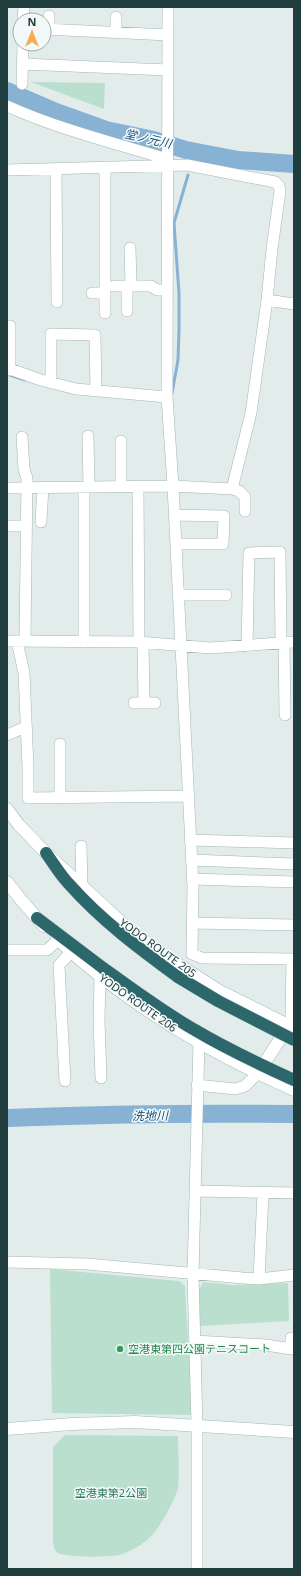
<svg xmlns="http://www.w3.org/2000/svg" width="301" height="1576" font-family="'Noto Sans','Noto Sans JP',sans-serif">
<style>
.green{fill:#badfcf}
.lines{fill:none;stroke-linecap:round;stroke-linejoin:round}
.stream{stroke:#88b2d4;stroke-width:3}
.river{stroke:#88b2d4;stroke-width:18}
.street-casing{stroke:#a4b5b4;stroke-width:12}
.secondary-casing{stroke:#a0b9b7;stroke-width:13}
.highway-casing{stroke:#c1c9c9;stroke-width:13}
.street{stroke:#fff;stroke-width:11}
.secondary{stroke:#fff;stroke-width:12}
.highway{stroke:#2c676c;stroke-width:12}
.highway-bridge-casing{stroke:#c1c9c9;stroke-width:13;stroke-linecap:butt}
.highway-bridge{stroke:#2c676c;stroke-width:12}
.leisure-dot{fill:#2e9e5b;stroke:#f3f9f8;stroke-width:1.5}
.labels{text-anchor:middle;stroke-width:3;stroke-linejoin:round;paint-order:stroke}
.street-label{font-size:11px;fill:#213e3f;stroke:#f3f9f8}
.leisure-label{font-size:11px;fill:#27864d;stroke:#f3f9f8;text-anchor:start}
.park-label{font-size:11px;fill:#2a775e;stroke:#f3f9f8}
.water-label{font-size:12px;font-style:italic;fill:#194f7d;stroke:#f3f9f8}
</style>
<rect width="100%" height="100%" fill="#e2edeb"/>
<path class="green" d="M31,82L105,83L104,109Z
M50,1269L179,1281L185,1286L192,1412L190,1415L52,1413Z
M203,1282L233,1285L288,1283L289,1321L200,1326L198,1292Z
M65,1435L178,1436C178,1449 180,1476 178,1488C175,1500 164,1519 157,1529C149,1541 133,1551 119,1555C109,1557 67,1558 58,1553C54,1551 54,1547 53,1543V1447Z"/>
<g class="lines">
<path class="stream" d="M7,374L25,380
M172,393L178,360L179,330V293L174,223L188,175"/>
<path class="river" d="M7,91L56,112L106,130L154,140L186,150L238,160L294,164
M7,1118C103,1114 198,1113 294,1114"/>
<g class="street-casing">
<path id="street" d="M168,7L167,397L173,486L193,886L192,954L202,958L294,959
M49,16V29
M23,20L24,7
M44,29L168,35
M116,32V17
M22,64L168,70
M22,84L23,44
M7,106C58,129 114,143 167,159
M105,167V313
M56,169L57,302
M7,170L187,165L275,182L279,186L280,191L272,249L267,300L294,304
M130,248L131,286
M114,286H151L157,290H167
M127,286V311
M92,293H105
M7,326H10V370
M7,368L41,380L76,389L167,397
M51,383V334L95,335L96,391
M88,436L89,487
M22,437L24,469L27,478L25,641
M121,441V487
M138,486L139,642
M7,488L173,486L232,489L251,413L267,300
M232,489L239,491L245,497V511
M174,515L224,516L223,544H176
M41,522L43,487
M7,526H26
M178,595H226
M7,641L139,642L210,648L294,642
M17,641L24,673L28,767V798L188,796
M84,642V487
M143,642L144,703
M284,643L285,715
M247,646L249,553L280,552L281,643
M134,703H155
M7,735L26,727
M60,744V797
M190,840L294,843
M81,846L82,886
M191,860L294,864
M192,879L294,882
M193,923L294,925
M7,950H47L58,940
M100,977L99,1021L101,1078
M289,1026L291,1018L292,959
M65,1081L59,965L71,952
M197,1085L235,1089L245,1086L257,1074
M196,1191L294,1193
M7,1262L87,1264L243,1278L259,1279L294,1275
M259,1279L263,1193
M195,1341L266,1345L291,1349V1338H294
M197,1569V1426L193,1274L199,1042"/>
</g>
<g class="secondary-casing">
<path id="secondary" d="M7,809L19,825L46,853L132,932L176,963L218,990L294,1028
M7,882L22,901L44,926
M57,939C126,1004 208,1052 294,1090
M258,1073L288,1027
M7,1429L72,1424L135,1422L294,1432"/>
</g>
<g class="highway-casing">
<path id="highway" d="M46,853C54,864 61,876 70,885C102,921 140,949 178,977
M37,918L103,968"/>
</g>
<use href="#street" class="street"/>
<use href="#secondary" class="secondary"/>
<use href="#highway" class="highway"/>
<g class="highway-bridge-casing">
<path id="highway-bridge" d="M103,968C134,990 163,1012 195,1030C227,1049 261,1065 294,1080
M178,977L218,1001L294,1040"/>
</g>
<use href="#highway-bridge" class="highway-bridge"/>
</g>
<circle class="leisure-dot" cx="120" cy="1349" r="4"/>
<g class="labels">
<g class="street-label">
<text transform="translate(158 948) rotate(36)" y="4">YODO ROUTE 205</text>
<text transform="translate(138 1003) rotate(35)" y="4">YODO ROUTE 206</text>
</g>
<g class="leisure-label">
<text x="128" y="1353">空港東第四公園テニスコート</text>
</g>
<g class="park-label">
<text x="111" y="1497">空港東第2公園</text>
</g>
<g class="water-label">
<text transform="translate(148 139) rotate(13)" y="4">堂ノ元川</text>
<text transform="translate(150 1116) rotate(-1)" y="4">洗地川</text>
</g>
</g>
<rect width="301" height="1576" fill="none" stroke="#213e3f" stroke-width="16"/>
<g transform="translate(32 32)"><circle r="19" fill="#f3f9f8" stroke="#9faeae"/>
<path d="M0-3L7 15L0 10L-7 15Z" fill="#f7ac56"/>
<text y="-6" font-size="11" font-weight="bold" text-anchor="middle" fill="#213e3f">N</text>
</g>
</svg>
